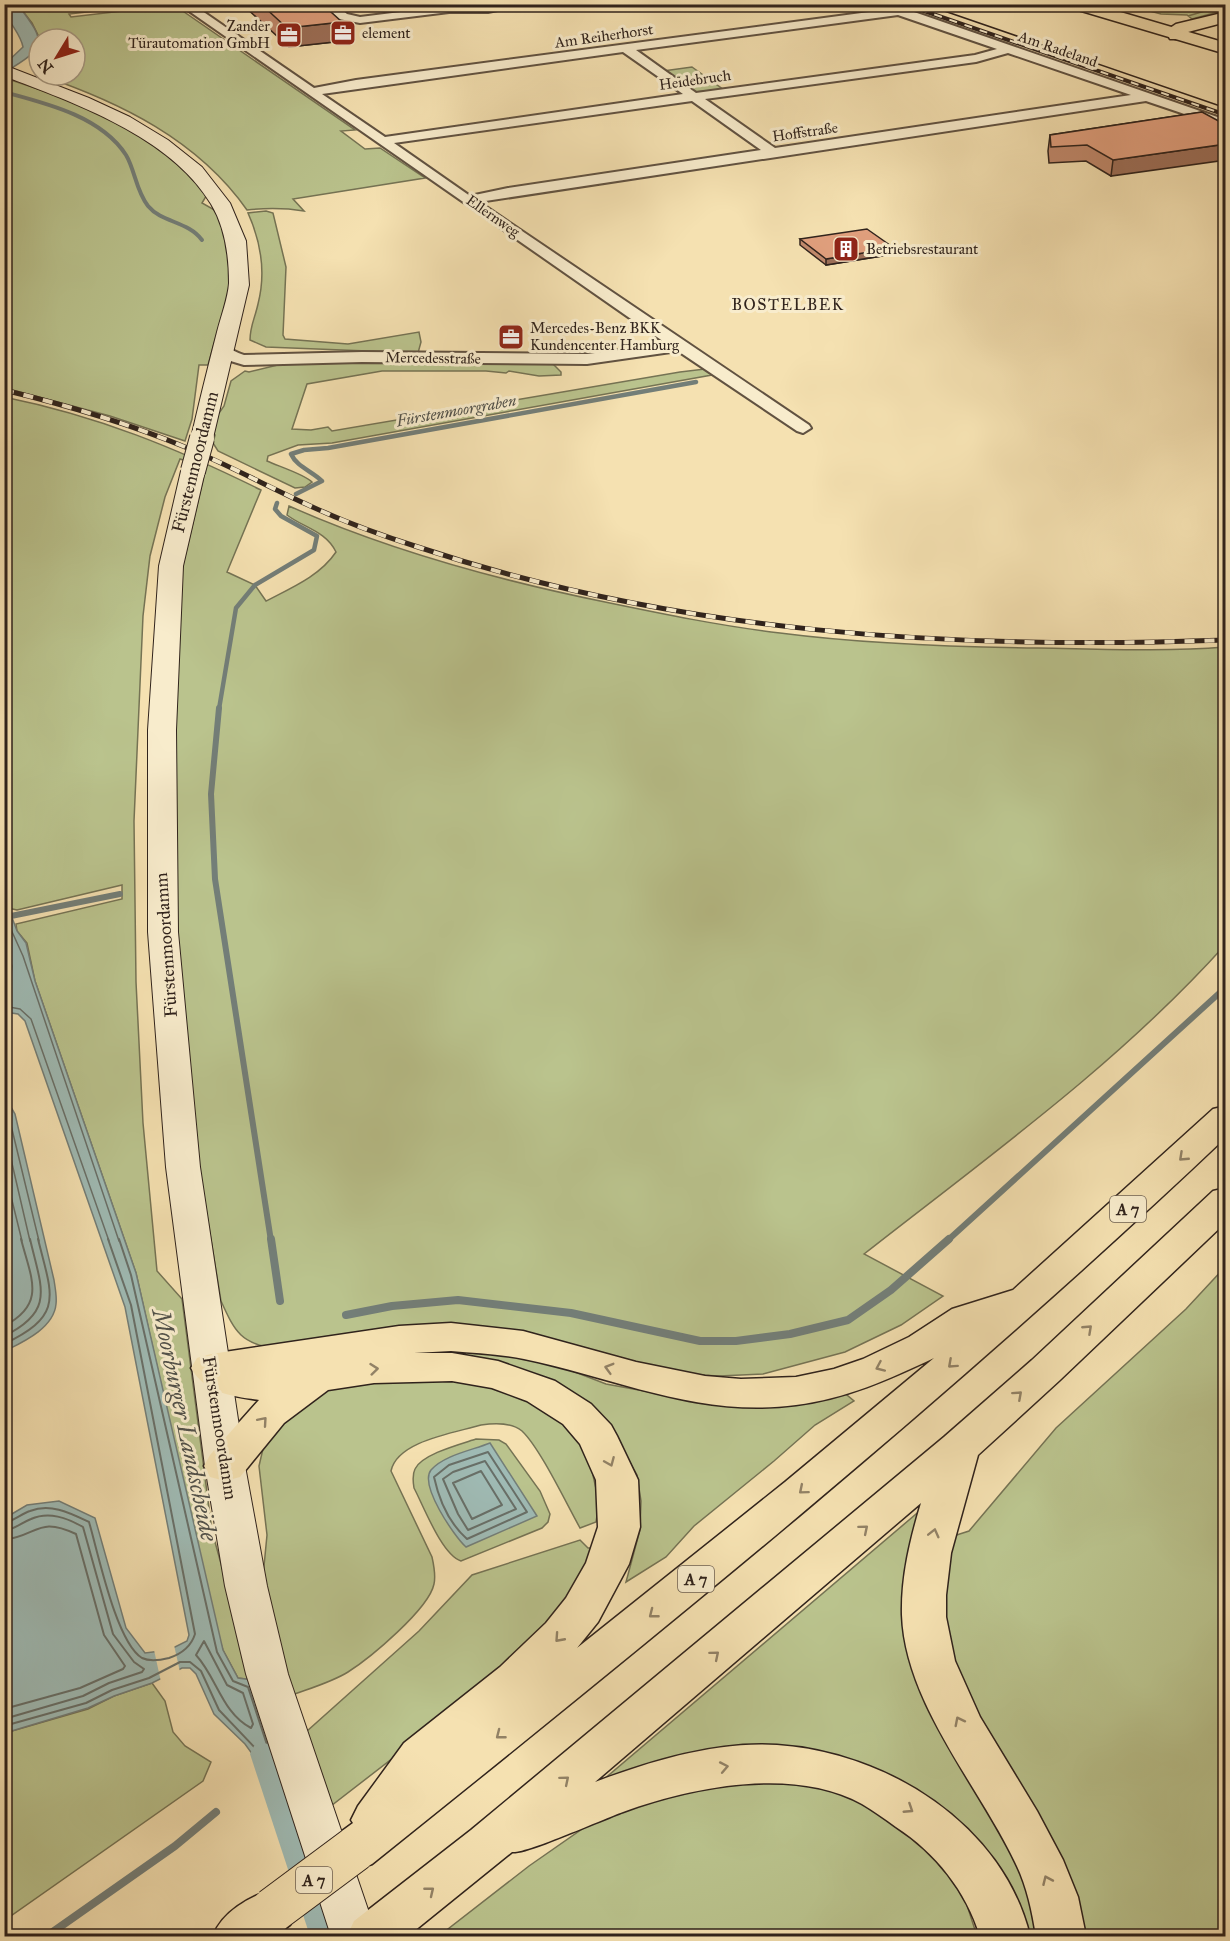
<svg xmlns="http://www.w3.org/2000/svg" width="1230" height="1941" font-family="'IM FELL Great Primer',serif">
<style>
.green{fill:#bac38d;stroke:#757354;stroke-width:1.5}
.water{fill:#9fbbb5;stroke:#737e78;stroke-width:1.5}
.pier{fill:#f5e1b1}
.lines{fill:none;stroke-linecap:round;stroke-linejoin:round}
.shore-far1{stroke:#686f68;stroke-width:1.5}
.shore{stroke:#686f68;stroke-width:2}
.stream-far3{stroke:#737e78;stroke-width:4}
.stream-far2{stroke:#737e78;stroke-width:4.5}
.stream-far1{stroke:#737e78;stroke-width:6}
.stream{stroke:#737e78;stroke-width:8}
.canal{fill:#9fbbb5;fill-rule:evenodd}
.street-casing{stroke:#615241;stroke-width:4}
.secondary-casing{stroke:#30231c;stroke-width:2}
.primary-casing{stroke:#30231c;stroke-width:3}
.highway-casing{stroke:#30231c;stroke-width:3}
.street{fill:#f8eccc;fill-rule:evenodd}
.secondary{fill:#f8eccc;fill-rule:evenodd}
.primary{fill:#f5e1b1;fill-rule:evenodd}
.highway{fill:#f5e1b1;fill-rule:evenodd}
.tram{stroke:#30231c;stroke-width:1.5}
.rail-far1-casing{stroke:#30231c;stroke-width:4}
.rail-casing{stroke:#30231c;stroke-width:5}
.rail-far1{stroke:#f8eccc;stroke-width:2;stroke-dasharray:8;stroke-linecap:butt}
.rail{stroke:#f8eccc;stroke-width:4;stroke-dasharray:10;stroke-linecap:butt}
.secondary-bridge-casing{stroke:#30231c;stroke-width:26;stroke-linecap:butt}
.highway-bridge-casing{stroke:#30231c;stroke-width:46;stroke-linecap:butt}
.secondary-bridge{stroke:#f8eccc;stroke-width:24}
.highway-bridge{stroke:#f5e1b1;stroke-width:44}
.wall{fill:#c1896c;stroke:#30231c;stroke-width:1.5}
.shaded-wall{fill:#9d6f58;stroke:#30231c;stroke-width:1.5}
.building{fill:#e09f7d;stroke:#30231c;stroke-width:1.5}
.oneway{stroke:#928266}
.labels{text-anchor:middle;stroke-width:6;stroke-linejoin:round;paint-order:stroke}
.far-poi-label{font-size:15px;fill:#30231c;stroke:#f8eccc;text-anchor:start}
.far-street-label{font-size:15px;fill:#30231c;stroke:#f8eccc}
.far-neighbourhood-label{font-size:16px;letter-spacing:1.5px;fill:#30231c;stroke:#f8eccc}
.far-water-label{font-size:16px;font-style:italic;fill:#51514a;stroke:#f8eccc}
.shield{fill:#f8eccc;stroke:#6c5f51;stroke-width:1.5}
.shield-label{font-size:16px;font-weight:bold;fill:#30231c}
.street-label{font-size:18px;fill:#30231c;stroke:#f8eccc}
.near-water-label{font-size:24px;font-style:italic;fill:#51514a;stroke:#f8eccc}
</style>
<rect width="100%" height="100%" fill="#f5e1b1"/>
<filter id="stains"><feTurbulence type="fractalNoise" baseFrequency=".00333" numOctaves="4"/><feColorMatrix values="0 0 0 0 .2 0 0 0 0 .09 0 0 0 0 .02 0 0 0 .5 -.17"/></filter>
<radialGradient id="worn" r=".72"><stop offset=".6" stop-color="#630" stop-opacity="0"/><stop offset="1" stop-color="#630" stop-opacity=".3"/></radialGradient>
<path class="green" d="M18,5H149L69,14L71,17L174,5L355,130L341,131L365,149L380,148L425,178L293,199L304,211C285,208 266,208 247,210C198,140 120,102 40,75H75V39H40L32,23Z
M1127,5H1225L1188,16L1225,5V10L1192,19L1187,15L1161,14Z
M692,67L724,90L693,92L663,71Z
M5,78L50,93L101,114L140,135L164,151L208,193L202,203L218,212L232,258L229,291L208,365H199L192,419L185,441L110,416L5,388Z
M266,211L273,213L286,267L283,335L285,339L348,344L419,332L421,342L418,353L266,347L250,340C250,326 255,318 258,304C266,273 261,242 248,213Z
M286,363L553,364L561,372V375L539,376L509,371L506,373L486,371H382L307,384L292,429L311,430L328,427L332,431L680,372L705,369L712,375L332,443L298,445L268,456L267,461C278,466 306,475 312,482L305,487L295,488L218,451L213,443L215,435L211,434L217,416L224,406L231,381L245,371L249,372Z
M4,397C98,416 176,448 261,490L227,572L255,585L266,601C291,588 320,576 336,552C326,531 304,528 287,515L289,506C390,551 497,580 605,602C663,614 721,626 780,633C865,644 952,647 1038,648C1100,649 1164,652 1225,647V945C1119,1063 989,1156 864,1254L943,1296L901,1325L845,1352L763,1374L719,1376L660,1373L575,1349H277C241,1344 235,1332 221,1301L188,1099L171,862L179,582L206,467L180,459L165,497L150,556L143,616L134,821L136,982L143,1123L157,1271L182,1299L212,1531L253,1680L238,1678L223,1650L216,1629L136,1273L35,981L27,943L17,931L16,924L122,899V885L17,910L8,908L5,896Z
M1225,1267V1936H1076L1071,1910L937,1644L947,1538L969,1531L1056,1428L1186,1309Z
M429,1345L544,1360L606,1384L699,1401L849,1390L847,1395L854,1401L815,1425L774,1461L694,1526L666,1557L626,1582L640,1530L641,1501L637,1475L624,1452L592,1416L393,1359Z
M467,1378L545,1406L580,1440L590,1462L599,1502L596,1522L580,1528C566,1503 540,1448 522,1431C511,1422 494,1423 481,1425C454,1433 397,1441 391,1471L432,1557C434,1566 436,1575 434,1584C429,1609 370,1658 348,1672C332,1682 311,1688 292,1695L262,1587L267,1535L259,1466L265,1440L314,1394L357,1380Z
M476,1439L499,1440L506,1444L540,1491L550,1514L548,1522L542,1528L461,1561C442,1555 424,1507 414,1488C413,1482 412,1475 415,1469C422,1454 461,1444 476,1439Z
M929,1503L916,1543L1017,1861L1035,1906L1041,1936H1015L1005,1906L868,1771L603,1780Z
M580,1540L588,1548H595L557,1614L481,1690L327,1809L306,1732L419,1631L472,1575Z
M152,1683L165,1701L173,1732L185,1746L211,1762L203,1781L5,1920V1733L88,1709L114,1696Z
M796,1779L837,1788L892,1818L936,1856L966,1902L977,1936H439L529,1866L588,1825L657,1795L726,1780Z"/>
<path class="water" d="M5,5H18C47,43 47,47 5,72V64L23,47C20,31 5,21 5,5Z
M4,896L17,931L26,943L35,981L136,1273L223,1650L238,1678L253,1680L283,1775L262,1781L253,1755L245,1744L214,1714L196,1674L190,1668H182L152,1683L114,1696L88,1708L5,1733V1518L27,1505L59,1501L95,1518L126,1628L145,1653L169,1650L187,1641L189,1635L125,1307L25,1021L18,1014L5,1012V984L11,974L12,966L5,945Z
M4,1095L15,1114L54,1280C55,1287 57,1296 56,1304C54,1328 23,1342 5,1351Z
M490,1443L537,1516L466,1547C454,1536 419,1485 431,1470C444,1455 473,1450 490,1443Z"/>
<path class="pier" d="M174,1645L180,1672L161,1682L154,1650Z"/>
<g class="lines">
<path class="shore-far1" d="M4,914L23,956L119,1241
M4,1006L20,1009L31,1019L109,1241
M4,1108L9,1117L39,1241
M4,1129L30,1241
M4,1168L22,1241"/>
<path class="shore" d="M4,1326C47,1304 31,1278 21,1239
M4,1336C56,1311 41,1287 30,1239
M4,1344C65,1315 52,1296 38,1239
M488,1452L527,1512L467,1539C449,1523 439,1500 434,1477L449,1465Z
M485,1461L516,1509L468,1530L458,1514L443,1479L453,1472Z
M481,1471L502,1505L472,1519L453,1483Z
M4,1523C14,1521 21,1514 30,1511C51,1503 70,1513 89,1522C98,1552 116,1642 142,1658C150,1662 161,1660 169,1658C181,1654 191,1647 195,1634L131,1305L108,1239
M4,1531C15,1529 21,1523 31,1519C49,1511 67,1518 83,1527L113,1634L134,1662L144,1669L142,1672L109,1683L83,1696L4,1719
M4,1540C39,1535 38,1516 76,1534L104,1635L125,1666L123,1669L80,1688L4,1709
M204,1641L227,1685L243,1693L253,1724L251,1728C222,1713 217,1678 196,1655Z
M4,1726L86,1703L112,1690L149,1678L180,1662H190L201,1671L219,1710L258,1751L265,1772L275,1769L248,1687L233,1681L217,1652L131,1275L119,1239"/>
<path class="stream-far3" d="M4,92C45,103 101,116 126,155C135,170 136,191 148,206C162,223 188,221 202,240"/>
<path class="stream-far2" d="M296,494L322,481C312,471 297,467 291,454L304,450L328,448L696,382
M219,709L236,608L255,585L314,550L317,536L281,516L275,509L277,503"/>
<path class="stream-far1" d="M219,708L211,794L215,879L271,1241
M6,917L120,894
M947,1241L1226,987"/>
<path class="stream" d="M271,1239L280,1301
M346,1315L392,1306L458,1300L571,1313L700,1341H736L790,1334L848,1320L891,1290L949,1239
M47,1936L175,1846L216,1812"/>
<path class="canal" d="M264,1743L274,1746L278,1754L339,1936H310L250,1754L254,1746Z"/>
<g class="street-casing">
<path id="street" d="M179,4H192L314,88L356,80L884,10L880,8L879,4H891L1226,120V128L1146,101L479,202L809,425L811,428L803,433L797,431L678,351L587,364L362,362L244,365L224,359L215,351L218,348C228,345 235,353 244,355L362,352L587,354L667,344ZM898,15L997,49L975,55L696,93L636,50ZM623,52L683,94L385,137L322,94ZM1008,53L1131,95L775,148L705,99L976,62ZM692,101L761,150L508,188L470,196L394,143Z
M323,4H335L347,14L360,17L449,6L527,4L488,12H449L360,23L339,19Z"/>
</g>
<g class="secondary-casing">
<path id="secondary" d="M4,65L89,98L130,117L168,140L202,167L230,203L246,241L249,285L213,438L210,443L202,445L194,443L191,438C199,403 208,367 217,332C221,316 228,298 229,283C229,256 225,227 211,204C170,136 74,103 4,76Z
M193,464L201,466L205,471L183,566L176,730L178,932L200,1167L245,1466L267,1586L288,1674L377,1936H331L246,1674L225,1586L205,1466L166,1167L148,932V730L159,566L181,471L185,466Z"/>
</g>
<g class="primary-casing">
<path id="primary" d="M1066,4H1093L1226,43V54L1068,7Z"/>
</g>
<g class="highway-casing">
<path id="highway" d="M1226,12V22L1188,32L1182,39H1170L1168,35L1170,28L1176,24Z
M1226,1106V1137C954,1395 664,1630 372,1864L355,1870L338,1864L331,1849L338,1834L353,1823L351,1820L358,1806L404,1743L500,1667L546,1623L566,1598L586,1563L598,1527L596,1480L580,1444L563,1424L527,1401L492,1388L452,1381L374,1383L328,1390L284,1423L240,1477L225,1481L210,1477L204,1466L210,1455L259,1400C232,1396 206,1394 191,1368L197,1358L211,1354L399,1326L451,1323L523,1331L636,1362L705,1376L741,1379L796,1377L834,1369L863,1359L909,1337L952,1309L1013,1290L1213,1109ZM451,1351C475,1353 500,1354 524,1359C616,1378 698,1418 796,1405C845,1399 890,1379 934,1358L785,1482L577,1648L598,1622L629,1564L640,1527L638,1480L617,1436L611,1425L591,1404L555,1381L498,1361L452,1353H414Z
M1226,1188V1222L1060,1380L978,1455L951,1553L946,1595V1617L955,1661L980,1717L1037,1811L1063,1860L1078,1897L1086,1936H1036C1032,1911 1027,1886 1015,1862C979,1786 905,1703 902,1615C901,1577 910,1540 921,1503L595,1782C651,1761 716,1741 777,1745C886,1752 1003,1824 1030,1936H980C966,1891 936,1853 896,1827C885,1819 874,1811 862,1804C794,1766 692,1787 623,1812C603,1819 526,1854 512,1852L408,1936H347L354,1921L471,1830L944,1437L1032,1360L1213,1191Z
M273,1889L290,1895L298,1910L290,1925L275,1936H213C222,1912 249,1897 273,1889Z"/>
</g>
<use href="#street" class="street"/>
<use href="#secondary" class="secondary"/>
<use href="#primary" class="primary"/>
<use href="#highway" class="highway"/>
<path class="tram" d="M924,4L1226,108"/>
<g class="rail-far1-casing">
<path id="rail-far1" d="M904,4L1226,115"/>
</g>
<g class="rail-casing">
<path id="rail" d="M4,390C66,405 127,423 185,447C226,464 265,485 306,504C342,521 380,535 418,547C679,634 954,650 1226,640"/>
</g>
<use href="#rail-far1" class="rail-far1"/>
<use href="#rail" class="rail"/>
<g class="secondary-bridge-casing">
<path id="secondary-bridge" d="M193,471L202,438"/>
</g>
<g class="highway-bridge-casing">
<path id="highway-bridge" d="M273,1910L355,1849"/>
</g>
<use href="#secondary-bridge" class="secondary-bridge"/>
<use href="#highway-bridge" class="highway-bridge"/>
</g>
<path class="wall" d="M244,4H296L293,8L343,41L289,47L244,6Z
M1202,112L1111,176L1086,161L1049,163L1048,151L1050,135Z
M800,239L894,248V254L826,265L800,245Z"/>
<path class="shaded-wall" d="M276,4H296L280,21L270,10Z
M342,22L343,41L289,47L287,28Z
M1226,144V160L1111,176L1113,160Z
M894,248V254L826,265V259Z"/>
<path class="building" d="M261,4H276L270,10L322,4L342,22L287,28Z
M1202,112L1226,125V144L1113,160L1087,145L1051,147L1050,135Z
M867,229L894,248L826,259L800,239Z"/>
<defs><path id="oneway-chevron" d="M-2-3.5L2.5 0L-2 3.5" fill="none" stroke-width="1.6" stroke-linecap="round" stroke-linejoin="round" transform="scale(1.5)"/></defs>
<g class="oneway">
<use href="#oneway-chevron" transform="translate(1183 1157) rotate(137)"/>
<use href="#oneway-chevron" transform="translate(1088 1329) rotate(-43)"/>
<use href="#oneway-chevron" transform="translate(952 1364) rotate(138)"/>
<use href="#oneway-chevron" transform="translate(880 1367) rotate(156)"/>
<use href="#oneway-chevron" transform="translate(609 1368) rotate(-164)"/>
<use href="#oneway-chevron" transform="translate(374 1369) rotate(-6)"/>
<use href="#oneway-chevron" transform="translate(1018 1395) rotate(-42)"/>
<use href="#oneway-chevron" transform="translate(263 1421) rotate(-49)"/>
<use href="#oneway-chevron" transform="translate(610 1462) rotate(67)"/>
<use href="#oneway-chevron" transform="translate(803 1490) rotate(140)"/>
<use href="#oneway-chevron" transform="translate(864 1529) rotate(-40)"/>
<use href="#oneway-chevron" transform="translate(934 1533) rotate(-76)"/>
<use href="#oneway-chevron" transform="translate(653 1614) rotate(142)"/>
<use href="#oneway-chevron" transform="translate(559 1638) rotate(132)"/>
<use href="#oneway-chevron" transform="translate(715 1655) rotate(-40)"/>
<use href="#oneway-chevron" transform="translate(959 1721) rotate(-117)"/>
<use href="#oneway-chevron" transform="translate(500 1735) rotate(142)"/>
<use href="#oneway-chevron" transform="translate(724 1767) rotate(-11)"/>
<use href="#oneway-chevron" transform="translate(565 1780) rotate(-40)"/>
<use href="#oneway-chevron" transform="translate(909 1809) rotate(33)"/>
<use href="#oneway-chevron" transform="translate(1047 1880) rotate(-114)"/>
<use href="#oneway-chevron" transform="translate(430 1891) rotate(-39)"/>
</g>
<defs>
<g id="office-square" transform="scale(1.35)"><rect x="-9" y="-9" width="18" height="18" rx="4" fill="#8f2418" stroke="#f8eccc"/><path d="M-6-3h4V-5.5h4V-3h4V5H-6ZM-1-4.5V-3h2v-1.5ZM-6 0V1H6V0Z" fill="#fff"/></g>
<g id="building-square" transform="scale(1.35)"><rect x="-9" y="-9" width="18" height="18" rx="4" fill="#8f2418" stroke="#f8eccc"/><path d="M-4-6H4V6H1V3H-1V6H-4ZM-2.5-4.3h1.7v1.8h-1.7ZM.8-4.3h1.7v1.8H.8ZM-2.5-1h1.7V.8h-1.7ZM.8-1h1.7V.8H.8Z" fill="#fff"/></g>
</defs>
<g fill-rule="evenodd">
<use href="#office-square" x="343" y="33"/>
<use href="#office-square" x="289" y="35"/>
<use href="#building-square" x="846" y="249"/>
<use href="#office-square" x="511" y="337"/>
</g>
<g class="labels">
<g class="far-poi-label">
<text x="270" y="31" text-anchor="end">Zander<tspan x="270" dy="17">Türautomation GmbH</tspan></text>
<text x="362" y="38">element</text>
<text x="866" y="254">Betriebsrestaurant</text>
<text x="530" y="333">Mercedes-Benz BKK<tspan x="530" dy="17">Kundencenter Hamburg</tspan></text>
</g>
<g class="far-street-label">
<text transform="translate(604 36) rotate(-8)" y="5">Am Reiherhorst</text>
<text transform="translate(1058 49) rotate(19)" y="5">Am Radeland</text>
<text transform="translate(695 80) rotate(-8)" y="5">Heidebruch</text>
<text transform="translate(805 132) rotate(-8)" y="5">Hoffstraße</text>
<text transform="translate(493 216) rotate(35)" y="5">Ellernweg</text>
<text transform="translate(433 358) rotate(1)" y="5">Mercedesstraße</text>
</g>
<g class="far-neighbourhood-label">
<text x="788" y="310">BOSTELBEK</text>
</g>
<g class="far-water-label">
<text transform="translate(456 410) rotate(-10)" y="6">Fürstenmoorgraben</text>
</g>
<g class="shield">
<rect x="1110" y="1196" width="36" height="26" rx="4.5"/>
<rect x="678" y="1566" width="36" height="26" rx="4.5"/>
<rect x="296" y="1867" width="36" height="26" rx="4.5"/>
</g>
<g class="shield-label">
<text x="1128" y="1215">A 7</text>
<text x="696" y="1585">A 7</text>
<text x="314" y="1886">A 7</text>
</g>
<g class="street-label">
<text transform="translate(195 462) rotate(-76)" y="6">Fürstenmoordamm</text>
<text transform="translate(166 945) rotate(-94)" y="6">Fürstenmoordamm</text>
<text transform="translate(220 1428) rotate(81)" y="6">Fürstenmoordamm</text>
</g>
<g class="near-water-label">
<text transform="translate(185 1425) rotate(78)" y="8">Moorburger Landscheide</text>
</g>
</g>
<rect width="1230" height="1941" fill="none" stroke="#f5e1b1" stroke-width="24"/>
<rect x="6" y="6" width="1218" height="1929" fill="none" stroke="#30231c" stroke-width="3"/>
<rect x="12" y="12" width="1206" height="1917" fill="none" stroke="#30231c" stroke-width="1.5"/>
<g transform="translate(57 57) rotate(232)"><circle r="28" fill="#f8eccc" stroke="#a89c86" stroke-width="1.5"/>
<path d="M0-4.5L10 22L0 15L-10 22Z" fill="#8f2418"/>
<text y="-9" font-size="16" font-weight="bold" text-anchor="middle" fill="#30231c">N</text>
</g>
<rect width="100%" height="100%" filter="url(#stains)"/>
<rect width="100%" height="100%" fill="url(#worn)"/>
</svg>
